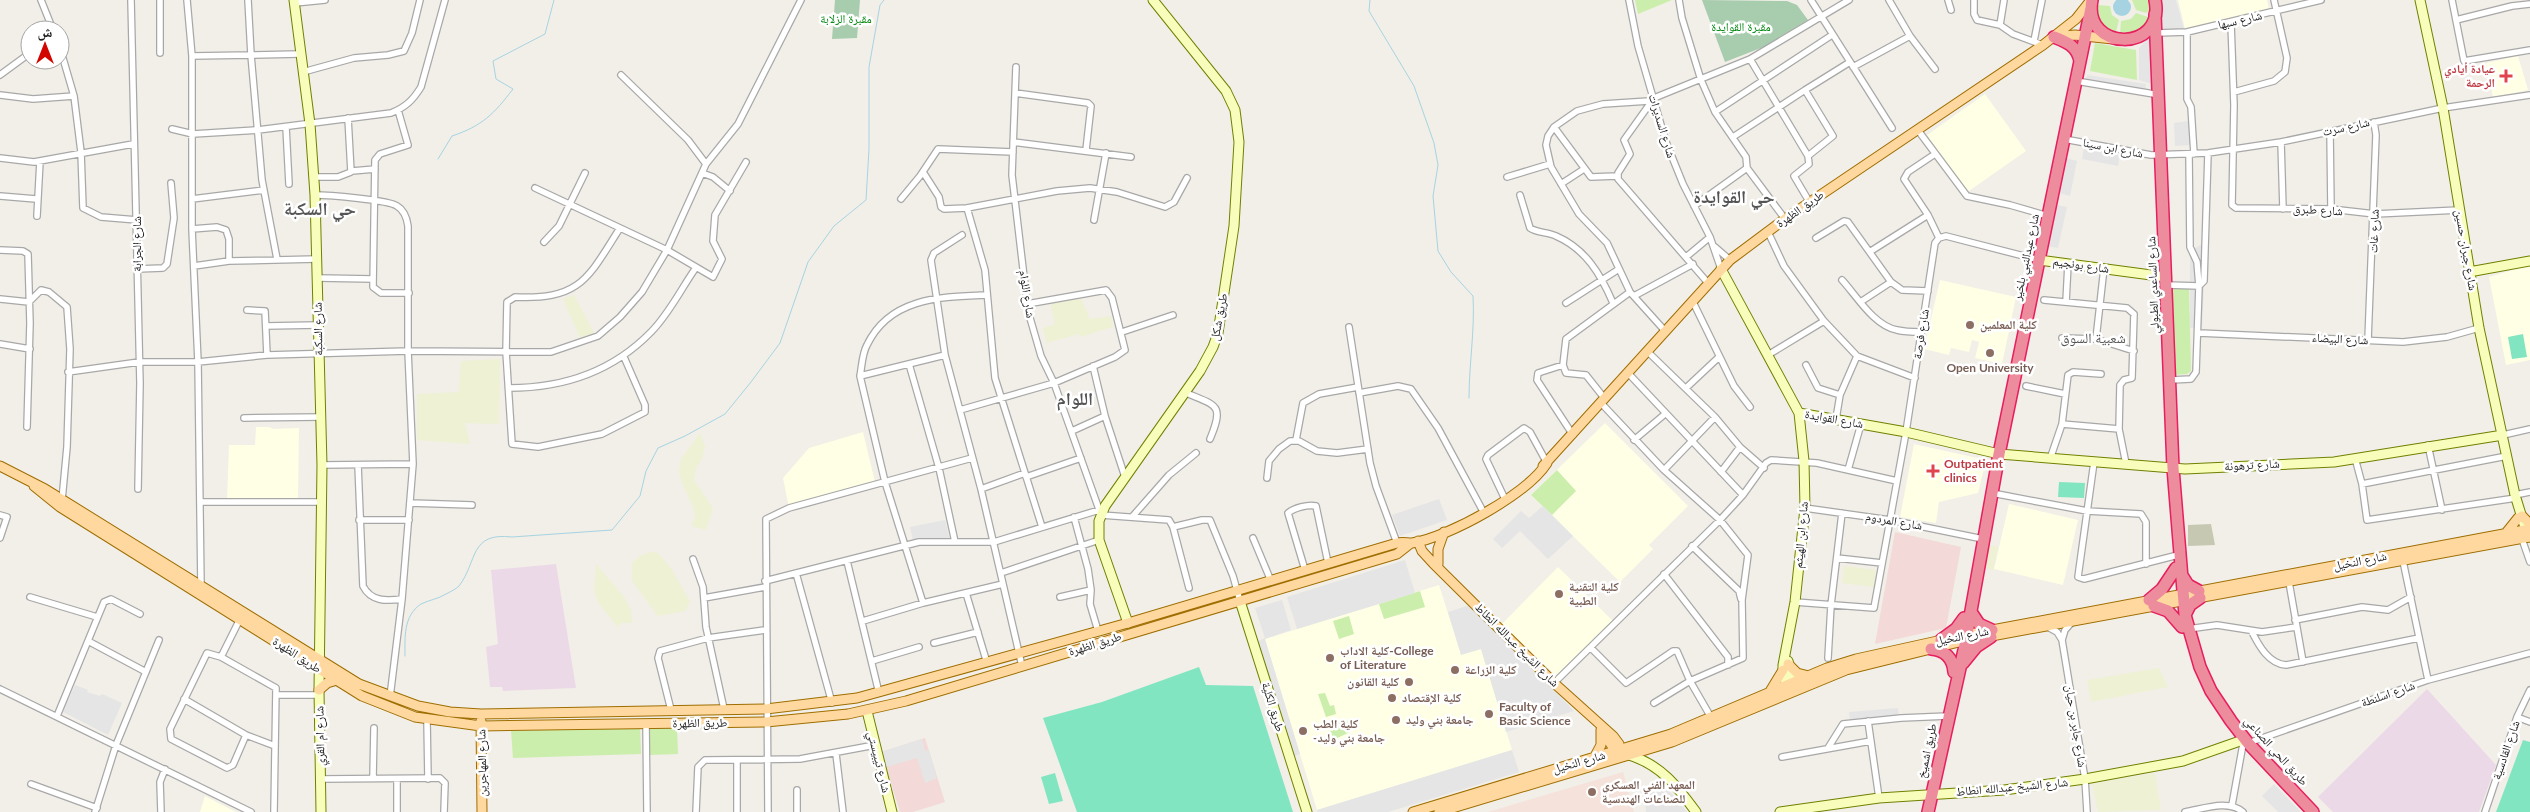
<svg xmlns="http://www.w3.org/2000/svg" width="2530" height="812" font-family="Lato,'Noto Naskh Arabic',sans-serif">
<style>
.commercial{fill:#f3d9d7}
.industrial{fill:#ecd9e8}
.education{fill:#feffe4}
.military{fill:#f4e2db}
.construction{fill:#c7c8b2}
.farmland{fill:#eef1d3}
.grass{fill:#cbeeac}
.cemetery{fill:#a8ccae}
.pitch{fill:#82e5c1}
.parking{fill:#e5e5e5}
.water{fill:#a6d3e2}
.lines{fill:none;stroke-linecap:round;stroke-linejoin:round}
.stream{stroke:#a6d3e2;stroke-width:1}
.street-casing{stroke:#a8a8a8;stroke-width:8}
.secondary-casing{stroke:#708100;stroke-width:11}
.primary-casing{stroke:#9f6e00;stroke-width:11}
.highway-casing{stroke:#e61f5f;stroke-width:14}
.street{stroke:#fff;stroke-width:5.5}
.secondary{stroke:#f8fdbb;stroke-width:9}
.primary{stroke:#ffd8a0;stroke-width:9}
.highway{stroke:#ed8c9c;stroke-width:11}
.health-dot{fill:#e0444e;stroke:#fff;stroke-width:2}
.education-dot{fill:#8d6e63;stroke:#fff;stroke-width:2}
.labels{text-anchor:middle;stroke-width:5;stroke-linejoin:round;paint-order:stroke}
.park-label{font-size:12px;fill:#058a13;stroke:#fff}
.street-label{font-size:12px;fill:#212121;stroke:#fff}
.health-label{font-size:12px;font-weight:bold;fill:#be3a42;stroke:#fff;text-anchor:end}
.education-label{font-size:12px;font-weight:bold;fill:#785e54;stroke:#fff;text-anchor:start}
.neighbourhood-label{font-size:14px;fill:#545454;stroke:#fff}
.district-label{font-size:18px;font-weight:bold;fill:#545454;stroke:#fff}
</style>
<rect width="100%" height="100%" fill="#f2efe8"/>
<path class="commercial" d="M1895,532L1961,547L1946,628L1875,644Z
M925,738L945,802L913,812H900L881,752Z"/>
<path class="industrial" d="M556,564L576,688L503,691L502,687H490L486,647L498,644L491,570Z
M2427,689L2496,765L2479,812H2333L2318,797Z"/>
<path class="education" d="M2178,0H2267L2269,9L2185,29Z
M2518,56L2528,90L2493,97L2486,63Z
M1985,94L2026,151L1966,193L1927,135Z
M2530,265V360L2506,365L2489,277Z
M1940,280L2016,297L2002,364L1975,358L1979,342L1972,340L1969,352L1951,348L1949,355L1924,349Z
M1605,423L1688,506L1649,545L1653,549L1620,582L1531,495Z
M256,427H269L273,429L299,428L298,498L227,499L229,445H255Z
M863,432L875,482L789,508L783,478L809,448Z
M1914,444L1986,460L1978,493L1939,502L1936,523L1900,517Z
M2009,504L2078,520L2063,585L1994,569Z
M1558,567L1614,622L1556,676L1502,624Z
M1439,585L1461,654L1481,649L1512,750L1317,810L1265,639Z
M205,796L236,812H200Z"/>
<path class="military" d="M1623,772L1634,812H1488Z"/>
<path class="construction" d="M2211,524L2215,545L2188,546V525Z"/>
<path class="farmland" d="M574,295L594,333L580,338L563,299Z
M1081,298L1090,319L1111,316L1113,327L1080,337L1078,334L1047,343L1043,328L1055,324L1050,302Z
M500,359L499,424L465,423L470,444L417,440V394L459,392L461,361Z
M700,433L705,446L702,459L696,468L694,480L713,508L706,530L691,526L695,518L693,507L682,483L679,471L681,459Z
M1982,544L1998,547L1993,570L1977,566Z
M650,552L658,553L670,567L690,601L685,611L658,616L632,581V563L640,556Z
M596,564L624,597L631,610L632,623H620L618,628L598,602L594,590Z
M1844,566L1876,570L1874,587L1842,583Z
M2159,668L2168,687L2091,702L2087,680Z
M2155,773L2161,810L2098,812L2092,783Z"/>
<path class="grass" d="M1635,0H1672L1638,14Z
M2132,0H2148L2150,10L2146,13L2136,10Z
M2098,5L2110,6L2112,15L2119,20L2116,32L2112,33C2103,25 2095,18 2098,5Z
M2136,13L2148,17C2147,31 2132,33 2120,34L2121,21L2131,19Z
M2095,43L2136,50L2137,80L2090,71Z
M2171,289H2189L2191,371L2187,374L2174,375Z
M1557,470L1576,491L1552,515L1531,495Z
M1420,591L1425,607L1384,619L1379,604Z
M1349,616L1354,634L1339,639L1333,621Z
M1325,693L1330,706L1334,705L1336,714L1326,717L1318,694Z
M1347,720L1350,732L1333,740L1328,725Z
M640,727L641,754L513,758L511,731Z
M677,728L678,754L650,755L649,729Z"/>
<path class="cemetery" d="M835,0H860L857,38L832,39Z
M1702,0L1787,1L1797,5L1808,20L1766,46L1725,62Z"/>
<path class="pitch" d="M2523,334L2527,357L2512,359L2508,337Z
M2059,482L2085,483L2084,498L2058,497Z
M1199,667L1206,685L1253,686L1293,812H1077L1043,718L1102,702Z
M2523,740L2530,742V812H2496Z
M1055,773L1063,801L1049,804L1041,777Z"/>
<path class="parking" d="M2159,0H2176L2184,29L2160,30Z
M2151,35L2155,85L2139,80V48Z
M2087,75L2146,84L2145,95L2086,85Z
M2189,121L2190,145L2175,146L2174,123Z
M2084,147L2120,154L2118,166L2082,159Z
M2066,158L2077,161L2070,196L2059,193Z
M2057,205L2067,207L2058,248L2047,246Z
M2206,242L2202,327L2190,328V251Z
M1439,499L1447,520L1400,536L1392,515Z
M1543,506L1573,536L1548,559L1520,531L1502,548L1493,539L1521,511L1529,518Z
M945,520L950,540L913,541L910,527Z
M1405,560L1415,593L1297,629L1287,597Z
M1282,600L1291,630L1265,639L1300,754L1292,757L1256,642L1265,638L1255,608Z
M1470,605L1506,641L1574,711L1506,732L1481,649L1461,655L1448,612Z
M75,685L88,690L87,692L100,696L102,694L122,703L108,735L63,712Z
M1898,708L1899,715L1850,720L1849,712Z
M922,739L925,751L929,750L937,778L925,783L917,758L886,767L881,752Z
M1512,750L1519,772L1388,812H1318L1317,810Z
M1660,780L1687,812H1646L1644,793Z
M2274,784L2301,812H2278L2262,796Z"/>
<path class="water" d="M2113 7a9 9 0 1 1 18 0a9 9 0 1 1-18 0Z"/>
<g class="lines">
<path class="stream" d="M1370,0L1369,11L1414,86L1434,143L1438,165L1433,196L1438,251L1451,272L1473,296C1475,330 1469,364 1469,398
M438,159L452,136C482,126 494,114 513,89L496,79L493,61L545,34L554,0
M405,656C405,638 403,616 421,604C429,600 438,599 446,594C450,592 456,589 459,586C478,561 469,532 512,537L612,530L640,496L646,471L658,448L685,436L725,414L751,382L780,343L808,262L834,226L866,200L869,149V67L880,5L884,0"/>
<g class="street-casing">
<path id="street" d="M41,0L53,30
M131,0L140,383L138,489
M160,0V53
M187,0L192,56V229L198,362L201,586
M248,0L251,55L300,54
M1629,0L1638,46L1666,142L1683,184L1710,237L1721,269
M1679,0L1682,18L1701,80L1715,112L1746,157L1747,168L1785,219
M1811,0L1892,128
M1889,0L1910,36
M1948,0L1951,10
M1974,0V14L1977,20L2000,25
M2004,0L2000,25L2013,34L2043,45
M2452,0L2464,61L2530,50
M295,3L325,0
M2456,20L2512,6L2530,4
M2231,23L2234,105L2232,205L2236,208L2331,209L2375,214L2459,210
M2187,32V99L2191,107L2194,154
M2157,33L2187,32L2321,0
M2034,41L2042,0
M60,48L74,96L81,152L83,208L101,217L137,220
M192,56L251,55L262,180L277,259
M1750,59L1808,156L1809,164L1794,176L1810,203
M1016,67L1012,175L1028,311L1041,356L1054,383L1101,515L1169,520L1173,527L1189,588
M1853,67L1910,36L1935,69
M303,72L354,58L388,55L404,51L412,33L420,0
M0,75L30,53
M621,75L688,140L706,164
M2076,81L2160,95
M1805,90L1850,62
M2234,92L2274,81L2285,72L2287,58L2274,0
M1015,93L1088,103L1091,106L1086,150
M0,95L33,99L74,96
M1649,101L1603,104L1577,111L1554,127L1548,136L1546,145L1551,167L1579,214L1607,243L1630,292L1666,332
M398,110L408,145L380,154L375,160L373,287L381,293H409
M1715,112L1832,35
M286,127L289,184
M1554,127L1591,177L1617,176
M172,129L193,134L258,130L391,113C406,107 413,100 421,87L445,0
M1917,129L1967,196L2010,205L2048,216
M2330,131L2331,209
M1733,137L1805,90L1833,136L1808,156
M2064,139L2151,155L2208,153L2281,142L2443,108L2530,95
M1013,142L1131,157
M2281,142L2283,209
M1935,154L1908,172L1904,179L1928,215L1939,238
M0,158L34,162L133,144
M352,171L375,169
M923,172L939,197L941,207L944,209L967,208L1057,191L1090,188L1117,192L1165,207L1174,202L1187,178
M702,173L713,177L730,191
M314,177H338L351,172L348,118
M1507,177L1550,164
M1561,184L1584,169
M535,188L667,250L713,277L722,259L713,241L715,215L746,162
M315,195C328,195 389,200 397,206C404,210 407,219 408,226V351L413,464L322,465
M1520,195L1530,228C1537,233 1548,232 1556,236C1586,249 1601,275 1613,303
M0,196L36,199
M192,199L264,190
M901,199L920,176L938,149L1013,152
M1694,206L1747,168
M967,208L985,270L995,378L1042,527
M37,216L40,161
M1094,220L1106,153
M620,228C588,278 581,300 515,297L507,302L506,352L512,444L538,447L602,434L645,412V405L624,357
M192,229L217,227L226,230L229,239V261
M1768,232L1784,266L1824,321L1857,356L1915,378
M962,235L934,253L931,260L945,355L981,489L1022,666
M1816,238L1844,221L1848,222L1891,282L1902,290L1928,291
M1939,238L1946,236L2039,260
M544,242L559,226L585,173
M1715,247L1730,260
M0,250L23,251L28,254L30,323L27,427
M1871,251L1928,215
M1686,257L1710,237
M194,266L229,261L317,259
M137,269L163,268L167,264L174,218L171,183
M318,278L373,279
M1842,280C1856,295 1874,326 1897,330C1905,332 1913,332 1921,332
M1708,283L1618,179V173L1630,154L1624,140L1654,98L1750,59L1849,0
M2167,285L2199,286L2204,281L2208,153
M1634,296L1693,264
M0,299L29,302L41,290L49,292L67,307L70,349L67,447L62,500
M2044,300L2127,308L2134,314L2132,378L2124,380L2120,385L2119,429L2126,464
M1862,301L1891,282
M1693,302L1734,386L1750,407
M2066,302L2068,264
M1566,303L1619,269
M247,310L265,311L267,355
M266,326L318,325
M1349,327L1370,463L1376,486L1397,543
M1122,332L1173,315
M2199,333L2403,342L2447,337L2479,328
M2062,338L2096,339L2134,351
M2096,339L2104,268
M2368,340L2376,135L2374,122
M0,344L30,349
M1648,352L1715,417L1740,447L1764,468
M1768,355L1824,321
M909,364L939,468L955,542
M1563,365L1538,373L1537,380L1573,435
M1806,365L1818,388L1840,395
M1093,366L1105,416L1125,477
M68,372L139,362H198L267,355L408,351L551,352L598,336L620,317L642,292L667,250L706,164L738,124L801,0
M1628,373L1743,495
M860,376L945,355
M2171,380L2191,379L2196,372L2199,286L2197,262L2190,247L2189,154
M2026,386L2065,394
M509,388C564,388 613,371 651,332C669,314 681,289 695,269
M1686,388L1719,357
M1184,392C1216,406 1225,403 1210,439
M1359,393L1398,386L1411,389L1438,428L1484,513
M1605,399L1586,375L1566,373L1563,365L1566,339L1630,292
M1601,403L1664,470L1720,520L1748,555L1742,600L1743,658L1690,681L1654,703
M960,410L1054,383L1115,357L1125,350L1112,298L1106,290L1027,304
M244,418L321,417
M1836,419L1840,395L1857,356
M2062,424L2119,429
M1072,431L1105,416
M2503,435L2530,429
M1296,440L1303,403L1319,394L1358,387
M1634,440L1665,414
M2428,445L2442,510
M2355,458L2362,484L2507,456
M2050,459L2062,424L2068,375L2073,372L2101,374
M2094,462L2078,577L2084,579L2178,555
M358,465L363,586C371,602 387,601 402,599
M1664,470L1715,417
M1848,470L1861,424
M1721,472L1740,447
M1026,477L1081,458
M1267,478L1269,461L1279,449L1290,441H1299L1317,451L1337,453L1368,449
M2362,484L2367,520L2516,498
M981,489L1025,473
M1992,493L2087,511L2141,514L2146,522V564
M2515,495L2530,492
M1504,497L1486,459L1488,455L1524,428L1530,432L1547,463
M200,502H322
M410,503L472,505
M1805,508L1890,520L1983,539
M0,515L7,517L0,538
M1074,517L1088,569L1091,590L1090,604L1098,631
M1132,517L1169,475L1196,453
M359,520H409
M1173,527L1202,520H1210L1233,576L1240,601
M1253,538L1271,581
M2522,539L2530,562
M1692,546L1739,591L1741,599
M1837,558L1882,563
M693,559L703,587L706,627L724,709
M847,561L879,693
M2403,561L2428,680
M1305,570L1288,513C1294,508 1308,504 1316,506L1328,563
M796,573L832,703
M1001,573L1099,540
M1664,574L1728,657V665
M765,581L919,542H994L1099,510
M2289,582L2303,662
M966,593L987,663
M30,597L97,617
M1060,597L1091,590
M704,598L765,587
M1795,602L1874,608L1906,432L1935,243L1939,238
M923,603L885,482L860,376C862,366 862,354 867,345C890,297 941,297 987,295
M2295,620L2362,607L2388,610L2411,597
M863,621L923,603L1003,584
M2072,622L2065,630L2062,640L2085,779L2087,812
M2048,627L2057,632L2062,640
M2188,629L2217,625L2262,632L2296,627
M2252,632C2259,646 2269,664 2286,665L2419,638
M88,641L146,672
M934,643L978,632
M1591,648L1626,683L1673,651H1677L1690,681L1712,719
M221,657L240,619
M1828,658L1831,605L1842,513
M872,661L919,647
M1554,683L1720,520L1743,495L1766,463L1771,460L1817,463L1897,481
M0,689L251,812
M277,695H319
M390,697L402,599L413,464
M184,699L246,735L275,746
M671,710L658,658L660,651L708,638L765,630
M57,716L104,602L111,599L140,614
M2517,717L2530,722
M427,720L428,779
M1868,721L1879,798
M646,724L647,812
M246,735L233,765L227,768L171,739L170,729L207,653L221,657L276,688L274,812
M2248,743L2428,680L2530,653
M1828,748L1843,724L1901,718L1948,716
M836,754L843,812
M1782,757L1871,741
M373,778L374,728
M321,779L440,778L445,783L444,812
M397,779V812
M31,784L97,808
M797,790V812
M2232,805L2243,744
M95,812L116,745L159,640
M161,812L160,782L165,769
M696,812L698,767L705,760L800,759L875,745
M737,812V760
M768,812L766,519L789,508L972,458
M2185,812C2203,809 2228,799 2243,812
M2485,812L2517,717L2530,690"/>
</g>
<g class="secondary-casing">
<path id="secondary" d="M294,0L310,124L315,195L322,465L319,690L321,812
M2420,0L2443,108L2479,328L2515,495L2528,537
M2039,260L2166,277
M1721,269L1799,413L1804,461L1805,508L1795,602L1783,665V675L1789,691
M2469,272L2530,261
M1799,413L1906,432L1999,454L2185,469L2334,462L2503,435
M1240,601L1307,812
M1128,623L1099,540V521L1105,506L1200,371L1213,347L1218,333L1234,226L1239,142L1235,110L1226,91L1153,0
M1788,661L1796,689
M867,711L892,812
M1629,755C1661,765 1677,786 1696,812
M1780,812L1879,798L2004,790L2085,779L2183,761L2240,741"/>
</g>
<g class="primary-casing">
<path id="primary" d="M2054,37L2075,35L2113,39
M0,466L45,489L359,684L418,706L450,712L481,714L766,709L857,698L1128,623L1397,543C1402,542 1407,543 1412,543C1449,537 1527,494 1547,463
M1543,466L1730,260L1785,219L2043,45L2076,19L2091,0
M34,486L60,507L362,696L415,717L481,726L766,722L848,714L906,701L1397,554L1411,543
M2522,516L2530,524
M2506,533L2518,518
M1418,541L1422,551L1433,563L1554,683L1613,736L1619,744V754
M1438,564V549L1444,532
M1788,664L1797,673L1809,676
M319,690L327,683L337,680
M1769,693L1783,670
M481,721L482,812
M1601,730L1612,746L1623,752
M1594,758L1601,745V730
M1413,812L1671,734L1827,668L1856,659L1960,636L2530,529
M1439,812L1672,742L1846,670L1959,642L2530,537"/>
</g>
<g class="highway-casing">
<path id="highway" d="M2092,0C2082,52 2166,53 2155,0
M2155,14L2173,468L2185,615L2200,667L2211,691L2231,721L2248,743L2313,812
M2054,37C2067,42 2077,46 2080,61
M2181,574L2188,585L2199,591
M2149,600L2162,589L2176,568
M2154,606L2168,611L2182,627
M1971,612L1979,624L1992,630
M2185,615L2190,605L2200,598
M1941,640L1956,629L1964,618
M1931,649C1945,650 1953,658 1954,672
M1963,663L1976,647L1991,637
M1928,812L1964,650L1999,454L2091,8"/>
</g>
<use href="#street" class="street"/>
<use href="#secondary" class="secondary"/>
<use href="#primary" class="primary"/>
<use href="#highway" class="highway"/>
</g>
<g class="health-dot">
<path d="M2503.5 68.5h5v5h5v5h-5v5h-5v-5h-5v-5h5z"/>
<path d="M1930.5 463.5h5v5h5v5h-5v5h-5v-5h-5v-5h5z"/>
</g>
<g class="education-dot">
<circle cx="1970" cy="325" r="5"/>
<circle cx="1990" cy="353" r="5"/>
<circle cx="1559" cy="594" r="5"/>
<circle cx="1330" cy="658" r="5"/>
<circle cx="1455" cy="670" r="5"/>
<circle cx="1409" cy="682" r="5"/>
<circle cx="1392" cy="698" r="5"/>
<circle cx="1489" cy="714" r="5"/>
<circle cx="1396" cy="720" r="5"/>
<circle cx="1303" cy="731" r="5"/>
<circle cx="1592" cy="792" r="5"/>
</g>
<g class="labels">
<g class="park-label">
<text x="846" y="23">مقبرة الزلابة</text>
<text x="1741" y="31">مقبرة القوايدة</text>
</g>
<g class="street-label">
<text transform="translate(2240 20) rotate(-13)" y="4">شارع سبها</text>
<text transform="translate(1662 126) rotate(73)" y="4">شارع السديرات</text>
<text transform="translate(2346 127) rotate(-12)" y="4">شارع سرت</text>
<text transform="translate(2113 148) rotate(11)" y="4">شارع ابن سينا</text>
<text transform="translate(1800 209) rotate(-35)" y="4">طريق الظهرة</text>
<text transform="translate(2318 210) rotate(3)" y="4">شارع طبرق</text>
<text transform="translate(2374 231) rotate(-88)" y="4">شارع غات</text>
<text transform="translate(137 244) rotate(-90)" y="4">شارع الجرابة</text>
<text transform="translate(2466 250) rotate(80)" y="4">شارع جبران حسين</text>
<text transform="translate(2026 257) rotate(-78)" y="4">شارع عبدالنبي بلخير</text>
<text transform="translate(2081 265) rotate(8)" y="4">شارع بونجيم</text>
<text transform="translate(2153 285) rotate(-92)" y="4">شارع الساعدي الطبولي</text>
<text transform="translate(1027 294) rotate(81)" y="4">شارع اللوام</text>
<text transform="translate(1219 317) rotate(-79)" y="4">طريق شكل</text>
<text transform="translate(318 329) rotate(-91)" y="4">شارع السكبة</text>
<text transform="translate(1921 334) rotate(-81)" y="4">شارع فرصة</text>
<text transform="translate(2340 339) rotate(3)" y="4">شارع البيضاء</text>
<text transform="translate(1834 419) rotate(10)" y="4">شارع القوايدة</text>
<text transform="translate(2252 465) rotate(-3)" y="4">شارع ترهونة</text>
<text transform="translate(1894 521) rotate(10)" y="4">شارع المردوم</text>
<text transform="translate(1801 535) rotate(-85)" y="4">شارع ابن الهيثم</text>
<text transform="translate(2360 561) rotate(-11)" y="4">شارع النخيل</text>
<text transform="translate(1962 636) rotate(-11)" y="4">شارع النخيل</text>
<text transform="translate(1095 644) rotate(-17)" y="4">طريق الظهرة</text>
<text transform="translate(1517 645) rotate(45)" y="4">شارع الشيخ عبدالله انطاط</text>
<text transform="translate(297 655) rotate(33)" y="4">طريق الظهرة</text>
<text transform="translate(2388 694) rotate(-19)" y="4">شارع اسلنطة</text>
<text transform="translate(1273 707) rotate(73)" y="4">طريق الكلية</text>
<text transform="translate(700 723) rotate(-1)" y="4">طريق الظهرة</text>
<text transform="translate(2076 726) rotate(81)" y="4">شارع جابر بن حيان</text>
<text transform="translate(320 736) rotate(-91)" y="4">شارع ام القري</text>
<text transform="translate(2506 750) rotate(-71)" y="4">شارع القادسية</text>
<text transform="translate(1927 751) rotate(-78)" y="4">طريق اشميخ</text>
<text transform="translate(2276 751) rotate(48)" y="4">طريق الحي الصناعي</text>
<text transform="translate(879 762) rotate(76)" y="4">شارع تيبيستي</text>
<text transform="translate(1579 762) rotate(-16)" y="4">شارع النخيل</text>
<text transform="translate(482 763) rotate(-91)" y="4">شارع المهاجرين</text>
<text transform="translate(2012 787) rotate(-5)" y="4">شارع الشيخ عبدالله انطاط</text>
</g>
<g class="health-label">
<text x="2495" y="73">عيادة أيادي<tspan x="2495" dy="14">الرحمة</tspan></text>
<text x="1944" y="468" text-anchor="start">Outpatient<tspan x="1944" dy="14">clinics</tspan></text>
</g>
<g class="education-label">
<text x="1980" y="329">كلية المعلمين</text>
<text x="1990" y="372" text-anchor="middle">Open University</text>
<text x="1569" y="591">كلية التقنية<tspan x="1569" dy="14">الطبية</tspan></text>
<text x="1340" y="655">كلية الاداب-College<tspan x="1340" dy="14">of Literature</tspan></text>
<text x="1465" y="674">كلية الزراعة</text>
<text x="1399" y="686" text-anchor="end">كلية القانون</text>
<text x="1402" y="702">كلية الإقتصاد</text>
<text x="1499" y="711">Faculty of<tspan x="1499" dy="14">Basic Science</tspan></text>
<text x="1406" y="724">جامعة بني وليد</text>
<text x="1313" y="728">كلية الطب<tspan x="1313" dy="14">-جامعة بني وليد</tspan></text>
<text x="1602" y="789">المعهد الفني العسكري<tspan x="1602" dy="14">للصناعات الهندسية</tspan></text>
</g>
<g class="neighbourhood-label">
<text x="2093" y="343">شعبية السوق</text>
</g>
<g class="district-label">
<text x="1734" y="203">حي القوايدة</text>
<text x="320" y="215">حي السكبة</text>
<text x="1075" y="405">اللوام</text>
</g>
</g>
<g transform="translate(45 45)"><circle r="24" fill="#ffffff" stroke="#a6a6a6"/>
<path d="M0-4L9 19L0 12L-9 19Z" fill="#d30500"/>
<text y="-8" font-size="14" font-weight="bold" text-anchor="middle" fill="#212121">ش</text>
</g>
</svg>
